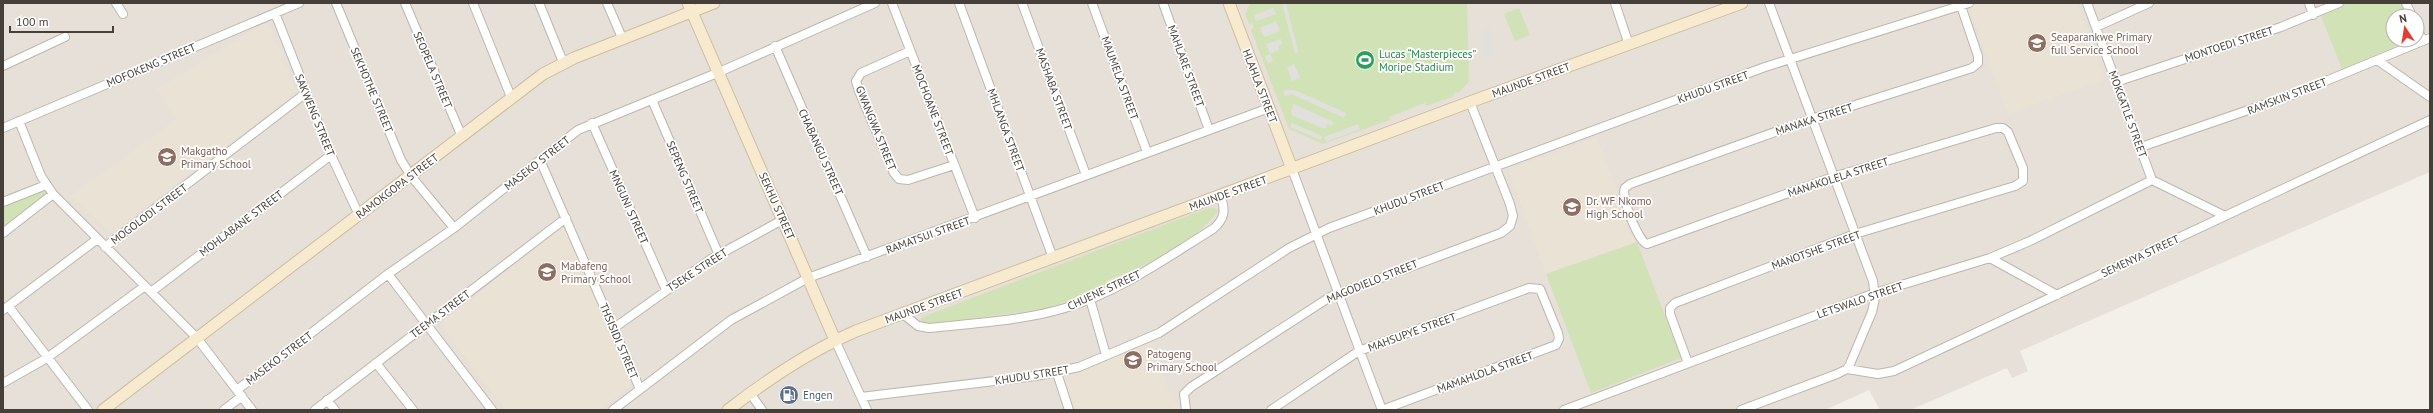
<svg xmlns="http://www.w3.org/2000/svg" width="2433" height="413" font-family="'PT Sans',sans-serif">
<style>
.residential{fill:#e6e0d8;fill-rule:evenodd}
.education{fill:#eae2d5}
.green{fill:#d2e2b7}
.parking{fill:#e2e0dd}
.lines{fill:none;stroke-linecap:round;stroke-linejoin:round}
.street-casing{stroke:#bdb6ad;stroke-width:10}
.secondary-casing{stroke:#cdbd9e;stroke-width:13}
.street{stroke:#fff;stroke-width:8}
.secondary{stroke:#f8eace;stroke-width:11}
.labels{text-anchor:middle;stroke-width:3.5;stroke-linejoin:round;paint-order:stroke}
.education-label{font-size:11px;fill:#785e54;stroke:#fff;text-anchor:start}
.street-label{font-size:11px;fill:#463f39;stroke:#fff}
.leisure-label{font-size:11px;fill:#27864d;stroke:#fff;text-anchor:start}
.service-label{font-size:11px;fill:#4e5e75;stroke:#fff;text-anchor:start}
</style>
<rect width="100%" height="100%" fill="#f3efe9"/>
<path class="residential" d="M3,3H2430V172L2020,351L2028,371L2012,378L2007,368L1910,410H1880L1869,390L1825,410H3ZM2393,16H2417V40H2393Z"/>
<path class="education" d="M1980,3H2077L2105,79L2008,114L1969,7Z
M263,24L269,25L296,92L112,233L71,196L177,119L156,90Z
M1597,138L1637,242L1546,274L1509,172L1510,168Z
M567,224L634,380L631,386L600,410H505L443,328L445,320Z
M1153,342L1169,392L1180,410H1074L1062,378Z"/>
<path class="green" d="M1250,3H1467L1469,82L1458,93L1456,92L1452,97L1426,106L1425,103L1389,117L1390,120L1323,144L1289,129L1251,30L1254,27L1252,23L1249,24L1245,14Z
M2347,3H2403L2408,16H2393V40H2411L2342,69L2321,16Z
M1519,8L1530,35L1515,41L1504,14Z
M46,188L49,191L47,196L3,231V205Z
M1211,207L1219,210C1192,246 1147,265 1106,281L1108,287L1044,309L925,325L920,323L922,317Z
M1637,242L1681,358L1591,393L1546,274Z"/>
<path class="parking" d="M1282,3H1286L1298,52L1295,54Z
M1273,8L1276,14L1256,21L1254,15Z
M1276,21L1280,31L1264,37L1260,28Z
M1488,25L1496,46L1487,60L1479,39Z
M1281,39L1282,44L1278,46L1279,50L1270,54L1273,61L1268,63L1265,56L1270,54L1266,44Z
M1294,64L1300,78L1292,81L1287,67Z
M1286,90H1294L1346,113L1344,118L1292,94L1285,96L1283,92Z
M1293,104L1334,122L1332,126L1327,124L1325,129L1291,115Z
M1292,123L1322,136L1321,140L1290,127Z
M1358,124L1360,129L1326,142L1324,137Z"/>
<g class="lines">
<g class="street-casing">
<path id="street" d="M116,3L123,14
M336,3L401,160L411,176L454,228
M405,3L462,137
M473,3L511,97
M539,3L563,62
M607,3L623,40
M892,3L975,218
M959,3L1053,258
M1022,3L1086,175
M1092,3L1147,152
M1163,3L1209,130
M1615,3L1629,45
M2087,3L2152,180
M2309,3L2313,15
M2406,3L2412,16
M275,13L331,155L359,215
M2096,27L2149,3
M2417,28L2423,41
M775,46L867,257
M910,51L861,73L856,81L859,91L894,173L899,179L908,180L954,165
M2377,60L2430,97
M3,66L65,37
M2116,82L2281,27L2339,3
M652,100L719,255
M19,121L41,176L53,194L197,338L252,410
M592,123L666,290
M3,128L299,3
M2141,147L2292,95L2430,38
M540,160L640,389
M1292,169L1382,410
M2152,180L2225,216
M3,202L46,185
M3,233L53,194
M105,247L306,93
M1990,258L2057,295
M388,274L492,410
M151,292L331,155
M1090,299L1106,355
M9,307L88,410
M3,310L96,240
M903,314L918,326L929,328C974,323 1022,321 1065,308C1119,292 1166,258 1213,229C1225,219 1226,210 1220,195
M614,328L711,259L784,219
M835,340L867,410
M376,363L413,410
M1688,363L1670,314V308L1675,303L1855,234L2015,186L2023,181V168L2008,132L2003,128H1996L1833,177L1647,244C1639,243 1620,196 1625,188L1630,184L1811,119L1972,68L1978,63V56L1961,6
M1847,369L1878,374L1894,371L2430,120
M1057,373L1069,410
M3,383L47,358L145,286
M237,390L388,274L454,228L578,130L717,73L875,3
M750,393L762,410
M861,397L1036,376L1079,367L1159,333L1289,248L1329,228L1765,67L1969,3
M327,400L335,410
M224,410L242,396
M315,410L566,218
M613,410L731,320L808,278L1269,108
M1186,410L1184,394L1191,387L1330,297L1501,233L1510,226L1513,216L1510,204L1470,102
M1271,410L1359,351L1529,288L1540,289L1558,333L1559,339L1556,345L1382,410
M1564,410L1875,293L1990,258L2030,241L2152,180
M1741,410L1837,374L1847,369L1850,364L1872,312L1875,298L1873,281L1769,3"/>
</g>
<g class="secondary-casing">
<path id="secondary" d="M688,3L835,340
M1229,3L1292,169
M103,410L543,74L574,58L714,3
M728,410C768,379 810,351 856,331L1470,102L1742,3"/>
</g>
<use href="#street" class="street"/>
<use href="#secondary" class="secondary"/>
</g>
<defs>
<g id="school-disc" transform="scale(1)"><circle r="9.5" fill="#8d6e63" stroke="#fff"/><path d="M0-5L7-2L0 1L-7-2ZM-4 1L0 2.5L4 1V4Q0 6-4 4Z" fill="#fff"/></g>
<g id="stadium-disc" transform="scale(1)"><circle r="9.5" fill="#2e9e5b" stroke="#fff"/><path d="M0-5a6.5 5 0 1 0 0 10a6.5 5 0 1 0 0-10ZM-3.5-1.8h7v3.6h-7Z" fill="#fff"/></g>
<g id="fuel-disc" transform="scale(1)"><circle r="9.5" fill="#5c6f8a" stroke="#fff"/><path d="M-5.5-6h7V0h2V4h1.3V-2.5L3-4.5l.8-.8L6-3V5H2.5V1h-1V6h-7ZM-4.2-4.7v3.2H.2V-4.7Z" fill="#fff"/></g>
</defs>
<g fill-rule="evenodd">
<use href="#school-disc" x="2037" y="43"/>
<use href="#stadium-disc" x="1365" y="60"/>
<use href="#school-disc" x="167" y="157"/>
<use href="#school-disc" x="1572" y="207"/>
<use href="#school-disc" x="547" y="272"/>
<use href="#school-disc" x="1133" y="360"/>
<use href="#fuel-disc" x="789" y="395"/>
</g>
<g class="labels">
<g class="education-label">
<text x="2051" y="41">Seaparankwe Primary<tspan x="2051" dy="13">full Service School</tspan></text>
<text x="181" y="155">Makgatho<tspan x="181" dy="13">Primary School</tspan></text>
<text x="1586" y="205">Dr. WF Nkomo<tspan x="1586" dy="13">High School</tspan></text>
<text x="561" y="270">Mabafeng<tspan x="561" dy="13">Primary School</tspan></text>
<text x="1147" y="358">Patogeng<tspan x="1147" dy="13">Primary School</tspan></text>
</g>
<g class="street-label">
<text transform="translate(2229 44) rotate(-18)" y="4">MONTOEDI STREET</text>
<text transform="translate(151 65) rotate(-23)" y="4">MOFOKENG STREET</text>
<text transform="translate(1186 66) rotate(70)" y="4">MAHLARE STREET</text>
<text transform="translate(433 70) rotate(67)" y="4">SEOPELA STREET</text>
<text transform="translate(1120 78) rotate(70)" y="4">MAUMELA STREET</text>
<text transform="translate(1531 80) rotate(-20)" y="4">MAUNDE STREET</text>
<text transform="translate(1260 86) rotate(69)" y="4">HLAHLA STREET</text>
<text transform="translate(1713 87) rotate(-20)" y="4">KHUDU STREET</text>
<text transform="translate(1054 89) rotate(70)" y="4">MASHABA STREET</text>
<text transform="translate(372 90) rotate(67)" y="4">SEKHOTHE STREET</text>
<text transform="translate(2287 96) rotate(-21)" y="4">RAMSKIN STREET</text>
<text transform="translate(933 110) rotate(69)" y="4">MOCHOANE STREET</text>
<text transform="translate(2128 114) rotate(70)" y="4">MOKGATLE STREET</text>
<text transform="translate(315 115) rotate(68)" y="4">SAKWENG STREET</text>
<text transform="translate(1814 119) rotate(-18)" y="4">MANAKA STREET</text>
<text transform="translate(876 128) rotate(68)" y="4">GWANGWA STREET</text>
<text transform="translate(1006 130) rotate(70)" y="4">MHLANGA STREET</text>
<text transform="translate(821 152) rotate(66)" y="4">CHABANGU STREET</text>
<text transform="translate(537 163) rotate(-38)" y="4">MASEKO STREET</text>
<text transform="translate(685 177) rotate(67)" y="4">SEPENG STREET</text>
<text transform="translate(1838 177) rotate(-18)" y="4">MANAKOLELA STREET</text>
<text transform="translate(397 186) rotate(-37)" y="4">RAMOKGOPA STREET</text>
<text transform="translate(1228 193) rotate(-20)" y="4">MAUNDE STREET</text>
<text transform="translate(1409 198) rotate(-21)" y="4">KHUDU STREET</text>
<text transform="translate(777 206) rotate(66)" y="4">SEKHU STREET</text>
<text transform="translate(629 207) rotate(66)" y="4">MNGUNI STREET</text>
<text transform="translate(149 214) rotate(-37)" y="4">MOGOLODI STREET</text>
<text transform="translate(241 223) rotate(-37)" y="4">MOHLABANE STREET</text>
<text transform="translate(928 235) rotate(-20)" y="4">RAMATSUI STREET</text>
<text transform="translate(1816 250) rotate(-20)" y="4">MANOTSHE STREET</text>
<text transform="translate(2140 256) rotate(-25)" y="4">SEMENYA STREET</text>
<text transform="translate(697 270) rotate(-33)" y="4">TSEKE STREET</text>
<text transform="translate(1372 281) rotate(-22)" y="4">MAGODIELO STREET</text>
<text transform="translate(1104 290) rotate(-25)" y="4">CHUENE STREET</text>
<text transform="translate(1860 300) rotate(-19)" y="4">LETSWALO STREET</text>
<text transform="translate(924 306) rotate(-20)" y="4">MAUNDE STREET</text>
<text transform="translate(440 314) rotate(-37)" y="4">TEEMA STREET</text>
<text transform="translate(1412 332) rotate(-20)" y="4">MAHSUPYE STREET</text>
<text transform="translate(619 341) rotate(67)" y="4">THSISIDI STREET</text>
<text transform="translate(279 358) rotate(-37)" y="4">MASEKO STREET</text>
<text transform="translate(1485 372) rotate(-20)" y="4">MAMAHLOLA STREET</text>
<text transform="translate(1032 375) rotate(-9)" y="4">KHUDU STREET</text>
</g>
<g class="leisure-label">
<text x="1379" y="58">Lucas “Masterpieces”<tspan x="1379" dy="13">Moripe Stadium</tspan></text>
</g>
<g class="service-label">
<text x="803" y="399">Engen</text>
</g>
</g>
<rect width="2433" height="413" fill="none" stroke="#463f39" stroke-width="8"/>
<g transform="translate(2405 28) rotate(348)"><circle r="19" fill="#ffffff" stroke="#b5b2b0"/>
<path d="M0-3L7 15L0 10L-7 15Z" fill="#e03e33"/>
<text y="-6" font-size="11" font-weight="bold" text-anchor="middle" fill="#463f39">N</text>
</g>
<path d="M10 26v6h103v-6" fill="none" stroke="#463f39" stroke-width="2"/>
<text x="16" y="26" font-size="12" fill="#463f39" stroke="#ffffff" stroke-width="3" paint-order="stroke">100 m</text>
</svg>
